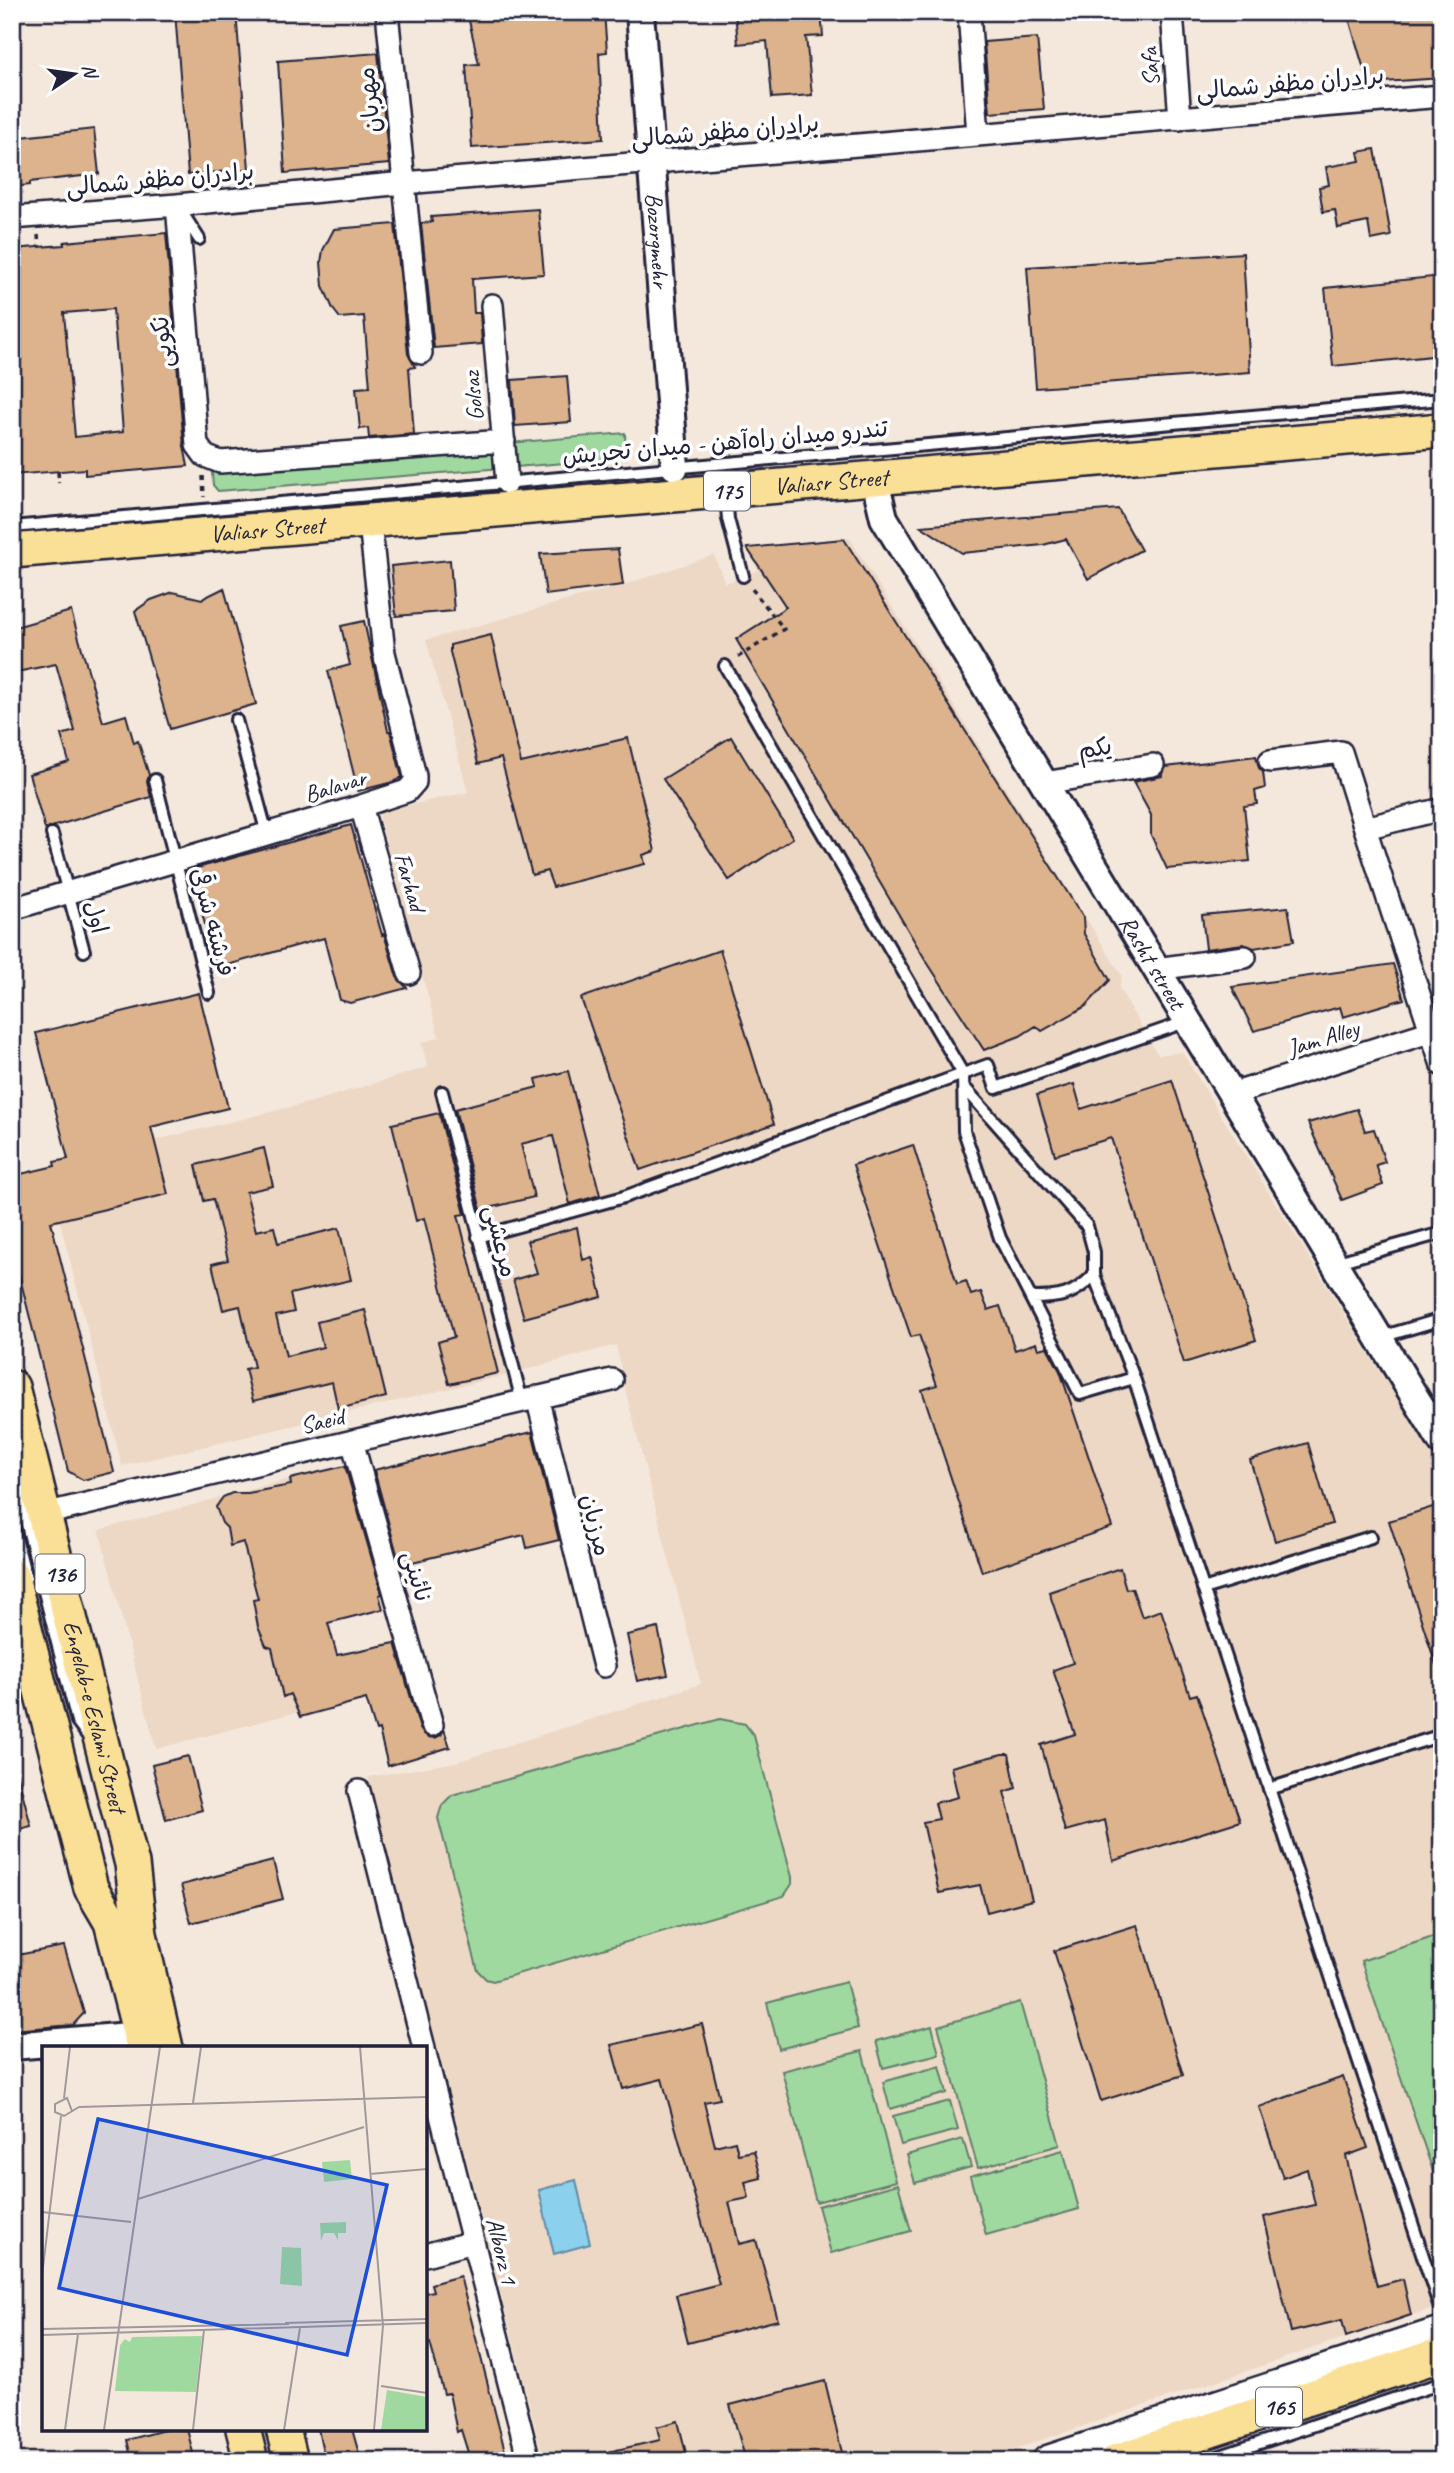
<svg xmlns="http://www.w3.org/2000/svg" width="1454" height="2473" font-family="Caveat,'Playpen Sans Arabic',sans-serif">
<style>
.built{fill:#edd8c5}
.green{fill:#a0d99f;stroke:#617e6d;stroke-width:2}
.water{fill:#8bd0ed;stroke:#618aa6;stroke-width:2}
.building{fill:#dcb38d;stroke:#22223b;stroke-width:2;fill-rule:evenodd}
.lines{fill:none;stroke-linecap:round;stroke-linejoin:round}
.service-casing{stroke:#22223b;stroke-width:16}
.minor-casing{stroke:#22223b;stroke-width:26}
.tertiary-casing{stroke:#22223b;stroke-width:32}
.secondary-casing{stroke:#22223b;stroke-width:35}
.primary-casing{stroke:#22223b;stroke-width:38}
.path{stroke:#22223b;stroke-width:3.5;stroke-dasharray:5 5;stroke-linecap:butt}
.service{stroke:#fff;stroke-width:10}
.minor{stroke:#fff;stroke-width:21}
.tertiary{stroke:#fff;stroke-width:26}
.secondary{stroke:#fff;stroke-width:30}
.primary{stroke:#fadf96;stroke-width:33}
.labels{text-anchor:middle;stroke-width:7;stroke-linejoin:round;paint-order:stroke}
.shield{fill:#fff;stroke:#646476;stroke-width:2}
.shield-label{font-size:23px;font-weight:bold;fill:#22223b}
.street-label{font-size:24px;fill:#22223b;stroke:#fff}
.inset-road{fill:none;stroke:#a0999c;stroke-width:2}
.view{fill:#1d4ed8;fill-opacity:0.15;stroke:#1d4ed8;stroke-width:3.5}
.inset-edge{fill:none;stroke:#22223b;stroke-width:3.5}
</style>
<rect width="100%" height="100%" fill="#f4e8dd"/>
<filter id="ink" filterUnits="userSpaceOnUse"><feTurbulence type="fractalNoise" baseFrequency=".0143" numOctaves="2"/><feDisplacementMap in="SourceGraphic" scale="14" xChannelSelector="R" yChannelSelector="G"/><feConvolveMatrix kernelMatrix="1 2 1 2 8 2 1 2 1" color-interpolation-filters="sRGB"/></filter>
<g filter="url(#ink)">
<path class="built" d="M849,537L1122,976L1119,988L1158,1055L1182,1052L1442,1472V2305L980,2461H544L368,1777L456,1762L701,1684L628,1401L616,1345L503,1376L122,1466L46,1167L315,1101L428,1067L421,1043L439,1037L378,812L468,792L426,640L626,584L714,555L725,583L758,570L747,548Z
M289,1479L348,1699L156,1749L99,1530Z"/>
<path class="green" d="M625,433L626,458L218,491L213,485L212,473L220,468Z
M720,1719L745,1724L754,1736L792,1877V1884L784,1896L493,1981L486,1979L478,1971L438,1818L442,1805L452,1795Z
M1442,1934V2178L1436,2180L1361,1961Z
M846,1982L858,2028L779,2049L767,2003Z
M1020,2002L1060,2145L978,2168L938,2026Z
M932,2026L939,2054L883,2068L876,2041Z
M862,2051L896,2181L816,2202L782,2071Z
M940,2066L947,2093L890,2109L883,2082Z
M950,2101L958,2130L901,2145L893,2116Z
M963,2139L971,2167L915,2183L907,2155Z
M1063,2150L1079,2209L986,2235L970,2176Z
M898,2184L911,2231L831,2253L818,2206Z"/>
<path class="water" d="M576,2180L590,2244L554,2254L539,2190Z"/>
<path class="building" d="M175,12H236L249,169L188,175Z
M467,12H604L607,52L599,53L603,139L472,148L466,65L479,64Z
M735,12H821L823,36L806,37L812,95L772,98L767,41L738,44Z
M1347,12H1442V78L1368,83Z
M1037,38L1044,109L990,113L984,42Z
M378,53L389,164L285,173L278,61Z
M94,129L99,174L30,182V185L12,187V138Z
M1375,149L1391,236L1371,240L1368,222L1338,228L1335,210L1323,212L1319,187L1329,185L1326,167L1360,161L1358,152Z
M538,209L544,274L472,279L474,313H480L482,344L434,348L421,223L432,222L431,217Z
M395,224L408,354L415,367L409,368L414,434L369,438L368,428L360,429L356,388L370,387L364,316L340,318L333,309L323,286L321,262L323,250L334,229Z
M166,233L184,446L188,466L85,475V469L12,475V249L64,245V242ZM113,309L123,432L75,437L64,313Z
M1243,253L1250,372L1036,388L1027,267Z
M1442,276V355L1333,366L1325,288Z
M567,376L571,422L515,426L512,380Z
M1118,509L1141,550L1088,579L1066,539L1043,545L962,553L921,526Z
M844,539L1083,917L1084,934L1110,980L1086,1006L1042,1031L1036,1026L1020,1036L984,1050L925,959L736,639L786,607L747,548Z
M618,549L623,585L546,595L540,554Z
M450,560L454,611L396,616L391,566Z
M224,588L256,704L170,729L135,611L151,600L173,592L202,599Z
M71,611L103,722L126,715L134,743L138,741L149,775L147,781L151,797L45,829L29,774L69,762L61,735L75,731L56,664L12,673V628Z
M364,621L388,731H390L402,777L393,782L358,791L328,671L350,665L341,626Z
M491,635L521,763L628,738L655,851L643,855L645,864L553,887L547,871L532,875L501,758L478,764L450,652V645Z
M731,737L793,838L729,880L663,779Z
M1256,756L1259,768L1263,772L1265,788L1255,791L1257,804L1244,806L1250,861L1167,869L1151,835V815L1133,782L1162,776L1166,767Z
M351,825L382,935L384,934L397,977L407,988L350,1003L340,1000L324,938L217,968L190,870Z
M1288,907L1294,941L1254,948L1243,944L1206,949L1202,915Z
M720,950L774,1124L640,1170L581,998Z
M1393,964L1404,999L1343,1017L1340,1007L1254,1031L1232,987Z
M199,993L228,1108L151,1127L168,1194L51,1222L114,1472L83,1480L68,1471L12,1246V1176L55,1166L54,1162L68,1159L36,1033Z
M568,1071L600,1195L570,1204L553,1136L521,1144L534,1197L481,1210L455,1109L538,1087L536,1079Z
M1172,1080L1256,1340L1184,1363L1111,1138L1055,1155L1037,1095L1074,1084L1081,1109Z
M1357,1109L1365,1131L1374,1129L1385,1162L1376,1165L1383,1185L1342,1200L1308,1123Z
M439,1113L465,1214L458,1215L498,1373L449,1384L438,1342L454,1337L424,1218L416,1221L392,1124Z
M913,1145L957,1284L966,1281L971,1295L981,1292L988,1310L1000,1306L1015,1350L1036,1343L1038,1349L1047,1347L1060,1371L1112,1527L982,1572L922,1390L937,1385L919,1335L911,1337L853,1165Z
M264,1148L273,1186L246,1192L256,1231L274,1227L278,1243L339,1228L351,1280L290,1294L294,1312L276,1316L286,1356L323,1347L317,1322L365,1310L386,1397L338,1409L332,1382L253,1401L245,1369L254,1367L240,1306L223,1310L212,1264L228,1260L213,1199L204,1201L196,1165Z
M577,1227L583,1260L592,1257L602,1297L524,1318L513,1280L537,1273L527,1241Z
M532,1432L559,1540L527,1548L524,1535L400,1565L374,1470Z
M1308,1443L1332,1524L1275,1541L1250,1460Z
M345,1466L382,1594L379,1595L383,1609L328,1623L337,1655L395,1643L420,1729L428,1737L435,1738L441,1735L444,1729L450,1747L388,1766L379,1730L376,1731L366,1699L300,1717L290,1694L283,1697L272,1648L266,1646L258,1627L253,1600L258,1599L243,1542L230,1546L227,1528L222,1523L216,1507L223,1497L232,1493H248L291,1485L290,1479Z
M1442,1504V1670L1438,1671L1389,1521Z
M1120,1568L1126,1589L1132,1588L1142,1617L1161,1610L1190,1696L1197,1694L1240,1821L1113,1861L1105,1820L1065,1831L1041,1745L1075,1734L1053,1670L1073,1663L1049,1592Z
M658,1628L668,1675L637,1681L627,1635Z
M1002,1754H1009L1016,1788L1004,1792L1032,1900L987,1912L980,1885L939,1893L923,1822L939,1819L935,1803L958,1797L951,1767Z
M188,1756L202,1810L166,1820L152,1765Z
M18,1776L31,1826L12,1831V1777Z
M273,1861L283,1899L191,1923L181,1885Z
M1137,1925L1183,2075L1101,2101L1054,1951Z
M64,1946L84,2013L73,2025L12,2030V1956Z
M702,2024L720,2099L704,2102L715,2146L735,2141L738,2154L754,2151L761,2178L745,2182L749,2198L729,2202L739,2244L756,2240L778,2320L688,2343L676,2295L719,2284L662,2079L623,2089L611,2045Z
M1343,2077L1368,2148L1346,2156L1377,2286L1403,2279L1411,2315L1346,2337L1342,2320L1291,2332L1264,2217L1315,2205L1307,2169L1283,2178L1259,2107Z
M460,2276L505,2451L470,2459L461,2430L457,2432L449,2393L444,2394L430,2343L425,2345V2293L433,2291L431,2284Z
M825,2381L844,2461H746L730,2405Z
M678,2421L688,2461H600L599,2454L660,2440L657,2427Z
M168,2429H187L195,2461H132L127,2440Z
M318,2429H352L361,2461H325Z"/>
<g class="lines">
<g class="service-casing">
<path id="service" d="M183,214L199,239
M726,494L728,519L743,576
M12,527L1442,399
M725,666L963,1074L964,1131L1000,1238L1080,1394L1134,1378L1442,2314
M236,720L267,834
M155,780L209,993
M52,834L84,951
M964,1087L1087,1226L1094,1252V1275C1073,1296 1060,1298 1031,1298
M442,1092L522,1401
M478,1237L624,1197L988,1065L996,1088L1188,1021
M1334,1263L1442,1233
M1094,1275L1134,1378
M1381,1337L1442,1319
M12,1466L77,1721L88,1736
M12,1523L26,1578
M1203,1589L1371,1537
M1269,1789L1442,1735
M1205,2461L1442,2383"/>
</g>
<g class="minor-casing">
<path id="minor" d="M387,12L421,353
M969,12L978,135
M1172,12L1180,119
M177,205L197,445L205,456L220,462L504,441
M12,218L177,205L404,183L1442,96
M492,305L507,483
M1270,761L1341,752L1365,828
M1044,783L1153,765
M361,806L409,973
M1442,809L1365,828L1442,1065
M12,909L361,806L407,791L415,782V776L384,653L370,523
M1156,969L1245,957
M1232,1094L1442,1028
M537,1397L604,1666
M352,1441L432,1725
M44,1514L612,1380
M359,1791L424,2048
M425,2053L529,2461
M425,2255L473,2242"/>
</g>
<g class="tertiary-casing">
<g id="tertiary">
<path id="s1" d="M640,12L675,467"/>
<path id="s2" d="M875,480L884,518L1442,1442"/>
<path d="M12,2046L129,2036"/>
</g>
</g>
<g class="secondary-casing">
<path id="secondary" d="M1048,2461L1442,2332"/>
</g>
<g class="primary-casing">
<g id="primary">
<path id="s3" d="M12,551L1442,430"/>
<path id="s4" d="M12,1387L132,1864L140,1934L166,2048"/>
<path d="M12,1577L91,1888L111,1922L141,2039"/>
<path d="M243,2429L251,2461"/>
<path d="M283,2429L291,2461"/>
<path d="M1117,2461L1442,2354"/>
</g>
</g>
<path class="path" d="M38,235L39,247
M58,472L59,483
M203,476L204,497
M738,657L784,629L752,589"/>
<use href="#service" class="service"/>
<use href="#minor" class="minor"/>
<use href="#tertiary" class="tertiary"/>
<use href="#secondary" class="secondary"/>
<use href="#primary" class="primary"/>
</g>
</g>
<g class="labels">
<g class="shield">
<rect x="704" y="471.5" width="46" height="39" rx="5"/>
<rect x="35.5" y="1554.5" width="49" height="39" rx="5"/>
<rect x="1256" y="2387.5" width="46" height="39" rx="5"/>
</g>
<g class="shield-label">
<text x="727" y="499">175</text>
<text x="60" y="1582">136</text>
<text x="1279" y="2415">165</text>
</g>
<g class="street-label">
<text transform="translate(1150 67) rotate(-94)" y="8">Safa</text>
<text transform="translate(1290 83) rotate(-5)" y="8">برادران مظفر شمالی</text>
<text transform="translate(369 100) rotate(-96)" y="8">مهربان</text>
<text transform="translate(725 131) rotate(-5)" y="8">برادران مظفر شمالی</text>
<text transform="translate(160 179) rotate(-5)" y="8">برادران مظفر شمالی</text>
<text dy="8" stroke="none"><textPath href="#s1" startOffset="229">Bozorgmehr</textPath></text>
<text transform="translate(162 342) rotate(-95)" y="8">نکویی</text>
<text transform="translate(473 396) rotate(-95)" y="8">Golsaz</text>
<text transform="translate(725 442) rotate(-5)" y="8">تندرو میدان راه‌آهن - میدان تجریش</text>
<text dy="8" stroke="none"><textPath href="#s3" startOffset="822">Valiasr Street</textPath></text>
<text dy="8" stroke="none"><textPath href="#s3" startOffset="256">Valiasr Street</textPath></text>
<text transform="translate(1095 748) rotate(-9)" y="8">یکم</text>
<text transform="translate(335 786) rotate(-17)" y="8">Balavar</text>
<text transform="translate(410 882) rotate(74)" y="8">Farhad</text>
<text transform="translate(96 917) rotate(75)" y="8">اول</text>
<text transform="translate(213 922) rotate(75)" y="8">فرشته شرقی</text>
<text dy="8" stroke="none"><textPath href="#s2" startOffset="558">Rasht street</textPath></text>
<text transform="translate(1323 1038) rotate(-17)" y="8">Jam Alley</text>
<text transform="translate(501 1241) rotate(76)" y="8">مرعشی</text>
<text transform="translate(322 1421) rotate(-13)" y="8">Saeid</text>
<text transform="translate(596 1525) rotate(76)" y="8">مرزبان</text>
<text transform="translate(417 1576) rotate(74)" y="8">نائینی</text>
<text dy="8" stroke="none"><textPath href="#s4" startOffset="340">Enqelab-e Eslami Street</textPath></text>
<text transform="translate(502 2251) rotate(76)" y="8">Alborz 1</text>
</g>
</g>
<g transform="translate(42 2046)">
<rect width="385" height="385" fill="#f4e8dd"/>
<path d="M308,114L310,133L282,136L280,116ZM304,176V187H296V194L292,187H282L279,195L278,177ZM240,201L259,202L260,240L238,238ZM160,290L154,346L73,345L78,299L83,293L88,296L90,291ZM345,344L385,351V384H339Z" fill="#a0d99f"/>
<path class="inset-road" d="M318,1L341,280L332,384M22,52L28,1M151,57L159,1M30,65L25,52L13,58V66L22,70L37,61L385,51M328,128L385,123M96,153L322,81M0,166L89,176M0,230L19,70M243,277L385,273M0,283L247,278M0,289L385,277M339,340L385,347M23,384L36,288M62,384L118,1M151,384L162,284M242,384L258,282"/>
<path class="view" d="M56,73L345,139L305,309L17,242Z"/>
<rect width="385" height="385" class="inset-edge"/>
</g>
<rect width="1454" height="2473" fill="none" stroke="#fff" stroke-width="42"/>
<rect x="21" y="21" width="1412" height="2431" fill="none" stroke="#22223b" stroke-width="2.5" filter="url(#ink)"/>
<g transform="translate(74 74) rotate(77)" stroke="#ffffff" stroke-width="5" paint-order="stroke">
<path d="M0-5L12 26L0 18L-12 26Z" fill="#22223b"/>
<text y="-10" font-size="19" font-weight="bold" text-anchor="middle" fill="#22223b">N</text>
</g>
</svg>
